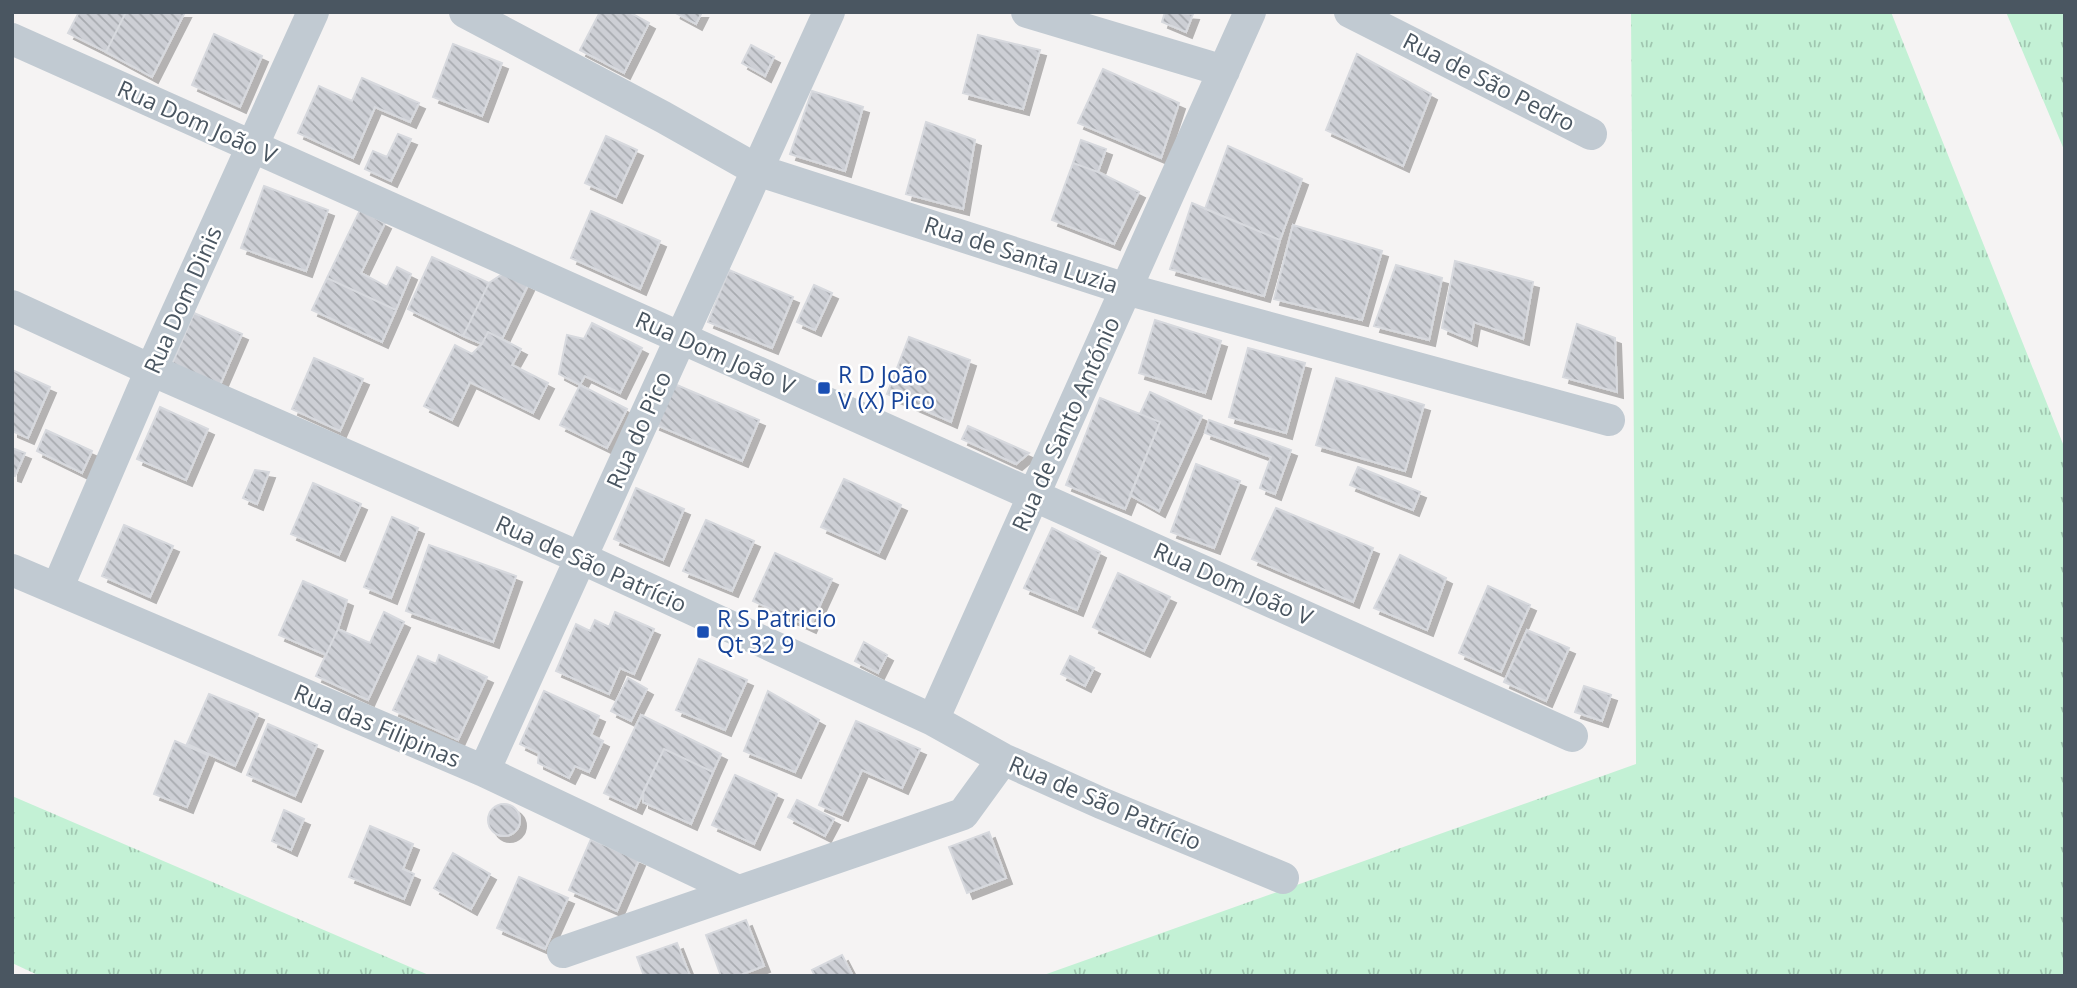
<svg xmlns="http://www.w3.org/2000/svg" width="2077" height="988" font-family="'Open Sans',sans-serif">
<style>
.grass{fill:url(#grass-tufts)}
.building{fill:url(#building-back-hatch);stroke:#d7d9de;stroke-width:2;filter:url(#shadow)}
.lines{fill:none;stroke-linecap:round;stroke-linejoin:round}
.minor{stroke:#c1cad2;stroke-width:32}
.transit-dot{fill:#1a4fb4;stroke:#fff;stroke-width:2.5}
.labels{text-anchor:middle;stroke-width:5;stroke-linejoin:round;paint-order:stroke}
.street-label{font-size:23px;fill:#4a5661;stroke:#fff}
.transit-label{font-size:23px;fill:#164399;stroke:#fff;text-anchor:start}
</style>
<defs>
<pattern id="grass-tufts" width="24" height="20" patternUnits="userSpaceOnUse" patternTransform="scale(1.75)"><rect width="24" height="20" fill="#c3f1d5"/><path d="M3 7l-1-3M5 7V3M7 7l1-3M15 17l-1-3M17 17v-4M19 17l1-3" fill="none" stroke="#a0c6b0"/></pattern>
<pattern id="building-back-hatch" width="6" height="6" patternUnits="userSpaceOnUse" patternTransform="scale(1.75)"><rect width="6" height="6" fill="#cdcfd5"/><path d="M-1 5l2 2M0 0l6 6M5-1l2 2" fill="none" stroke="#a8abb0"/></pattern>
<filter id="shadow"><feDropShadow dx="6" dy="6" stdDeviation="0" flood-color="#0004"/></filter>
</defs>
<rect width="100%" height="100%" fill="#f5f3f3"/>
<path class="grass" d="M1631,12H1891L2065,449V976H1041L1636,764Z
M2006,12H2065V152Z
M12,796L431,976H40L12,963Z"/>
<path class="building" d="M79,12H126L106,52L68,33Z
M126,12H185L152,77L106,52Z
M600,12H629L649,23L624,73L580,50Z
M674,12H702L696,24Z
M1165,12L1193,14L1186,32L1162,22Z
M214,34L262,56L240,107L192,85Z
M978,35L1040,50L1023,109L963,93Z
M453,44L502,63L482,116L433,97Z
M751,45L774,57L765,76L742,63Z
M1357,54L1431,94L1403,166L1326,130Z
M1103,69L1179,103L1161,158L1078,123Z
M362,78L419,103L410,122L375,107L353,158L298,133L319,86L352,101Z
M812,91L863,107L845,171L790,154Z
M926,122L975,140L963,209L906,194Z
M398,134L411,139L391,181L365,169L373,151L387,157Z
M606,136L637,150L616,197L585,183Z
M1081,140L1106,149L1098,172L1073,163Z
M1228,146L1302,179L1280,240L1205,209Z
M1073,163L1098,172L1139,192L1114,244L1052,220Z
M264,186L328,210L306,271L241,248Z
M1192,203L1280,240L1264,296L1170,269Z
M360,210L385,223L361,273L387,287L397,267L411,274L396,310L327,278Z
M591,211L660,241L640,289L571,258Z
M1293,225L1382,251L1362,320L1274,299Z
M432,257L489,283L463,336L408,309Z
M1455,261L1533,282L1523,339L1474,322L1471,340L1442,328Z
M1396,265L1442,278L1429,340L1374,326Z
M729,270L793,297L772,348L708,322Z
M504,273L528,285L502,339L488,332L482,344L463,336L489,283Z
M327,278L396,310L382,342L312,310Z
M814,285L832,293L815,330L797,322Z
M194,313L242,334L220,385L172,364Z
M1155,320L1221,341L1205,393L1139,373Z
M592,323L642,348L620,393L585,376L580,385L559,374L567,335L584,339Z
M1577,324L1615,338L1617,392L1563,377Z
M488,332L521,349L512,365L548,383L533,413L470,382L452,420L424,406L455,345L472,354L482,344Z
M909,337L970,360L951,422L887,394Z
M1248,348L1305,363L1286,433L1229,417Z
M314,358L363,379L340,431L292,409Z
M12,370L50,387L28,438L12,431Z
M1336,378L1424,405L1405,471L1316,445Z
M672,383L759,420L742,461L654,424Z
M580,385L627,409L607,448L560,425Z
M1150,392L1202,416L1159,511L1130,495L1160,422L1140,414Z
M1100,398L1160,422L1125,509L1066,485Z
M160,407L208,429L186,480L137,459Z
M1209,420L1291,450L1275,494L1260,488L1271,457L1205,433Z
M968,426L1029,453L1016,464L962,439Z
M46,430L92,451L82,473L37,451Z
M12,448L25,453L15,476L12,475Z
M1196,464L1240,481L1214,548L1171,532Z
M1358,467L1420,492L1413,510L1350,485Z
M255,470L269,472L257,504L243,498Z
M844,479L901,505L879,553L821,527Z
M313,483L361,504L339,555L291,534Z
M636,488L684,509L663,560L614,539Z
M1276,508L1373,548L1353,602L1252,559Z
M392,517L418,528L391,598L364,587Z
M706,520L754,541L732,591L683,571Z
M124,525L173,546L150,597L102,576Z
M1052,528L1100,552L1077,610L1024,588Z
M429,545L516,576L493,642L406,611Z
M775,553L832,579L810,627L753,601Z
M1400,555L1446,578L1427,630L1374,608Z
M1118,573L1170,597L1144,651L1093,627Z
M303,581L347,600L338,629L326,655L279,635Z
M1488,586L1530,605L1501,672L1459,653Z
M384,612L404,622L368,700L316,676L338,629L370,643Z
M615,612L654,629L634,674L620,668L609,694L556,671L576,624L590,631L595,620L609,627Z
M1527,630L1569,648L1546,701L1504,682Z
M864,642L887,655L878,673L855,661Z
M439,655L487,677L458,740L393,710L418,656L436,664Z
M1070,656L1094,668L1085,686L1061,674Z
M699,659L747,680L725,730L676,710Z
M628,678L647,689L631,721L611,711Z
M1584,686L1611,695L1602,721L1575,712Z
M544,691L599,716L591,735L603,741L589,772L575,766L569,778L538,763L539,753L520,744Z
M768,691L819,720L795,772L744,751Z
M209,694L258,714L235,766L187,744Z
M641,715L721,754L713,772L664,749L636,808L604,793Z
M856,721L920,749L902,788L862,770L842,815L819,805Z
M268,724L317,745L295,796L247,775Z
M175,741L208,755L187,807L154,794Z
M664,749L713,772L691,824L643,802V792Z
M735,775L777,794L754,844L712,825Z
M797,800L834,819L825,836L788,817Z
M488 820a16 16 0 1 1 32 0a16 16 0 1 1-32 0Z
M284,810L304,819L291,850L272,841Z
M370,826L413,844L403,869L414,874L404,899L349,877Z
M989,832L1006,878L967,893L949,847Z
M591,839L639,860L617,911L569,890Z
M453,853L490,874L471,909L434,888Z
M519,877L568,898L545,949L497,928Z
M746,920L764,966L738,976H721L706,935Z
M677,943L690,976H644L637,957Z
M842,955L853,976H815L812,970Z"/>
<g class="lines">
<path class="minor" d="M465,12L663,117L757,170L1126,289L1609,420
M1027,12L1224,71
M1350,12L1591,134
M12,39L1572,736
M12,306L151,370L581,558L933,720L1003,759L1101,803L1283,878
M12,570L484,771L738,891
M57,589L151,370L313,12
M933,720L1250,12
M484,771L829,12
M563,952L963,814L1003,759"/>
</g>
<g class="transit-dot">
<rect x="817" y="381" width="14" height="14" rx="3.5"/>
<rect x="696" y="625" width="14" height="14" rx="3.5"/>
</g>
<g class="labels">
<g class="street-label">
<text transform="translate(1489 82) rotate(27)" y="8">Rua de São Pedro</text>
<text transform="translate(197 122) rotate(24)" y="8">Rua Dom João V</text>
<text transform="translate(1021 255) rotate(18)" y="8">Rua de Santa Luzia</text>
<text transform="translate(183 300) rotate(-66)" y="8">Rua Dom Dinis</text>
<text transform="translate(715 353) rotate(24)" y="8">Rua Dom João V</text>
<text transform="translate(1066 424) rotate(-66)" y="8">Rua de Santo António</text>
<text transform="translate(639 430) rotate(-66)" y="8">Rua do Pico</text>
<text transform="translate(591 564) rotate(24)" y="8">Rua de São Patrício</text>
<text transform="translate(1233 584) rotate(24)" y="8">Rua Dom João V</text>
<text transform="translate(377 726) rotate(23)" y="8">Rua das Filipinas</text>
<text transform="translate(1105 803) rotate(23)" y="8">Rua de São Patrício</text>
</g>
<g class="transit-label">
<text x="838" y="383">R D João<tspan x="838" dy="26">V (X) Pico</tspan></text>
<text x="717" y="627">R S Patricio<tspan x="717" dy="26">Qt 32 9</tspan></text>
</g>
</g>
<rect width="2077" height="988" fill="none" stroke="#4a5661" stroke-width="28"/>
</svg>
